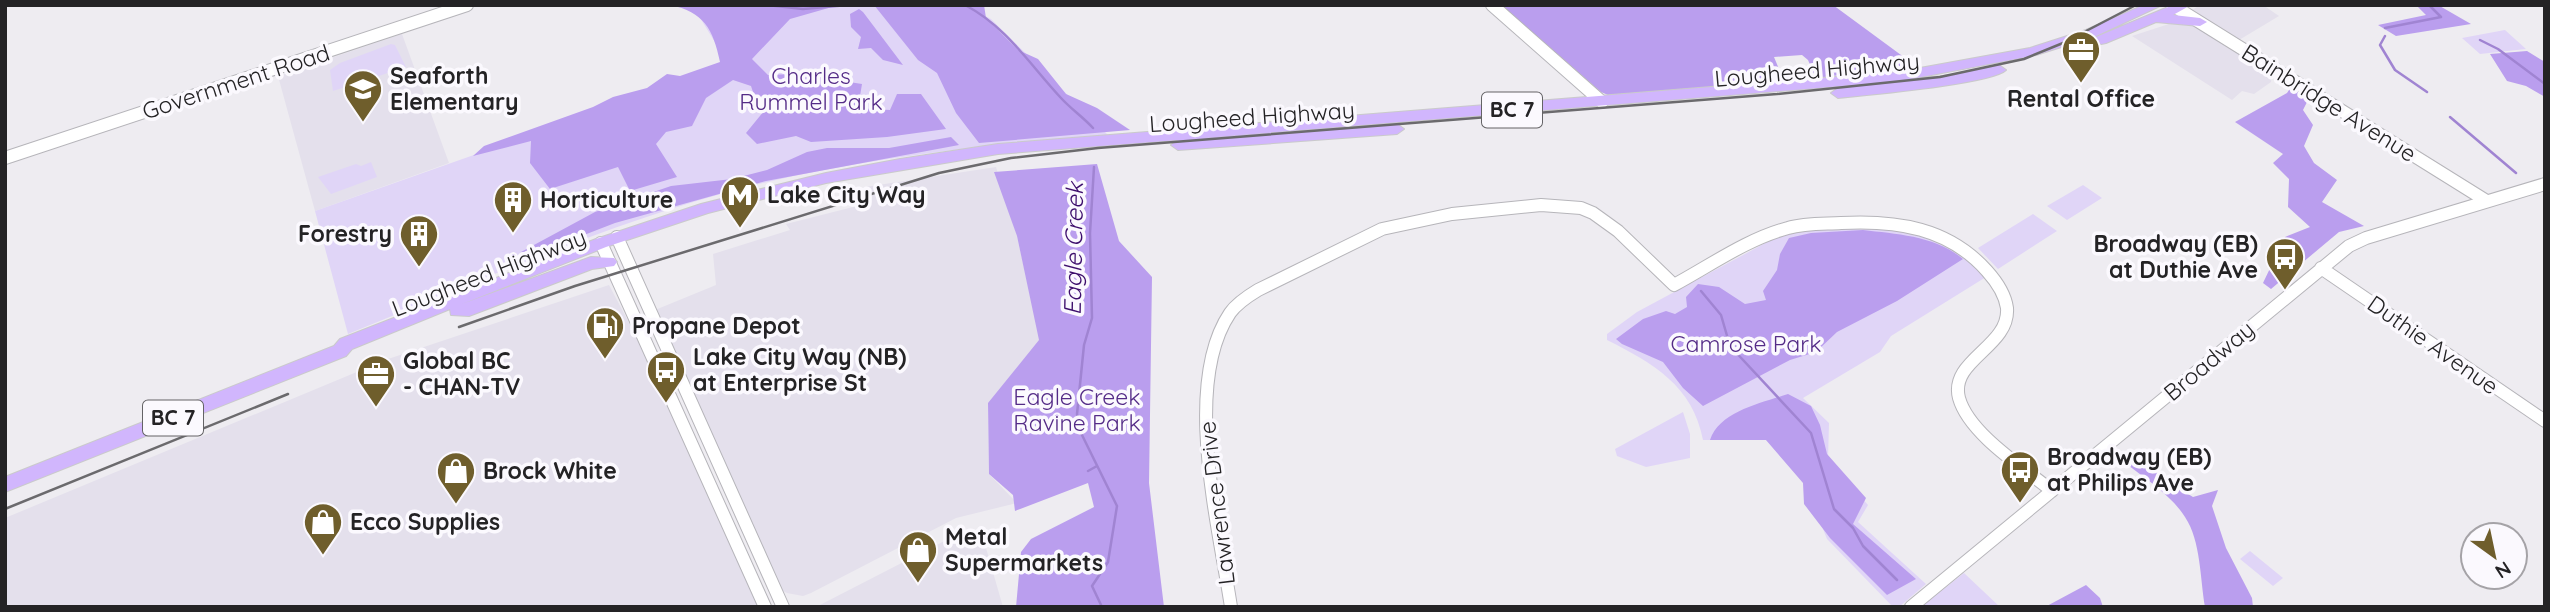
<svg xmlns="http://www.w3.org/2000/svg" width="2550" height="612" font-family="Quicksand,sans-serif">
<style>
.built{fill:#e4e0ec}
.green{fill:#e0d5f7}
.forest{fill:#ba9eee}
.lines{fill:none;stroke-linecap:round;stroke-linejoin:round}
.stream{stroke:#a084d2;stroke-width:2.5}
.minor-casing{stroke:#b6b5ba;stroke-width:14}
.major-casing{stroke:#cacacb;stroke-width:2}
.minor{stroke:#fff;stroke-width:12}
.major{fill:#d1b6fd;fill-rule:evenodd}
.rail{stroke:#6b6a6d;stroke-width:2.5}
.labels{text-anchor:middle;stroke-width:7;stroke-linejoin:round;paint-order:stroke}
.shield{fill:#fbf9fe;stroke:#646366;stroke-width:2}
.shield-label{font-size:21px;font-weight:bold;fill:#242325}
.street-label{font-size:23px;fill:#242325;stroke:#fbf9fe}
.poi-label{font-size:23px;font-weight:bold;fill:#242325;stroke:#fbf9fe;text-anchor:start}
.park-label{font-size:23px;fill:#542b87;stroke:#fbf9fe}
.water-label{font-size:24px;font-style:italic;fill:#3d0e6c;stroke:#fbf9fe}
</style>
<rect width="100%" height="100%" fill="#eeecf1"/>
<path class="built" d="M2200,5H2263L2279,16L2239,40L2194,12L2192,10Z
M2175,22L2193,24L2272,73L2271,82L2254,94L2242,91L2232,100L2132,36Z
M402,34L449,163L315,211L278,76Z
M996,167L1017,236L1040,341L988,404L989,474L1017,503L956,518L811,593L803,596L787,593L783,591L655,310L716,285L713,254L790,230L786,224L857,206L865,187Z
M609,285L644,351L759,607H5V518L388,359Z
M982,534L1003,607H816L956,535Z"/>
<path class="green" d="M684,5H965L991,19L1108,135C988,145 868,157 751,186C612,221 480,281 348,334L315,211L729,65L694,8Z
M2505,30L2526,49L2480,54L2462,38Z
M391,44L395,45L406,67L333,91L330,70L340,63Z
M371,162L377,177L331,194L318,177L356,164L361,166Z
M2083,185L2102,198L2067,220L2047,206Z
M2033,214L2057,231L1998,269L1978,248Z
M1816,228H1905L1958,251L1986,277L1891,336L1880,352L1803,398L1829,423L1828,459L1868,505L1858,522L1926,584L1899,607H1893L1827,539L1805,484L1766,440H1703C1693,386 1653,363 1607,340V334L1637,312L1771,240L1785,234Z
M1683,412L1690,434V458L1646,467L1617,456L1615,449Z
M2250,551L2283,578L2273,586L2240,559Z
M1964,573L2000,607H1921Z"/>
<path class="forest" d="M670,5H839L790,19L752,59L768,75L819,73L823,78L862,84L858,108L890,110L897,94H921L946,129L887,137L811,142L796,136L757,144L746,133L769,105L754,95L751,86L733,80L706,98L692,126L666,132L656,144L677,177L630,191L618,167L550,189L530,163L531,141L473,156L484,146L593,107L613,97L647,88L667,74L680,76L720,62C713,29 704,12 670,5Z
M874,5H984L986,18L1018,50L1038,59L1066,94L1097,108L1130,130L979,143L956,113L937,73L918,60Z
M1501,5H1833L1916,66L1816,78L1808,60L1802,55L1774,57L1784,81L1608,95L1601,92Z
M2416,5H2438L2471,24L2396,36L2378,25L2426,15Z
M859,9L863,12L903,65L883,60L871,48L858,49L861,37L851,27L850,14Z
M2527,51L2545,62V97L2526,86L2507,81L2490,54Z
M2291,87L2308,100L2303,110L2313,125L2304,146L2314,163L2337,180L2322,202L2364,226L2339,232L2271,289L2263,283L2285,237L2310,227L2288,207L2289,179L2273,163L2283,154L2235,122L2287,93Z
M951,137L959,145L766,181L615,223L540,252H521L595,212L671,186L732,179L767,170L807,152L827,148H889Z
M1097,164L1119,241L1152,277L1149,483L1164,607H1016L1021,552L1031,539L1094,507L1088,483L1015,511L1013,495L989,474L988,403L1039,340L1017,236L994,172Z
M1863,230C1897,234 1936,236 1963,259L1897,301L1837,332L1816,352L1790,360L1703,406L1683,388L1663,362L1622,344L1616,339L1643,319L1666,311L1675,314L1687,307L1686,297L1698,284L1719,287L1745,304L1766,300L1763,291L1777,270L1780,254L1789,238L1811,233Z
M1788,394L1811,406L1820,425L1827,454L1866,498L1853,524L1916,579L1887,595L1830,538L1804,504L1803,483L1766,440H1710C1720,411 1762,403 1788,394Z
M2137,452L2175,486L2193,497L2218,490L2212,506L2226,548L2252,598L2253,607H2205C2200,579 2201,541 2185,517C2172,496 2145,478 2125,463Z
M2086,585L2100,598L2103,607H2045Z"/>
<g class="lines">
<path class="stream" d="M767,5L803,9L848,5
M965,5C1007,27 1030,65 1061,98C1071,109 1083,117 1093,128
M2385,28L2441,17L2429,5
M2385,36L2380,45L2395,70L2427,92
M2480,40L2498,49L2545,84
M2450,117L2516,173
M1094,167L1090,233L1092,318L1084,345L1077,414L1080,431L1117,506L1108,562L1092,586L1102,607
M1701,291L1721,315L1730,346L1811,433L1834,509L1853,528L1863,546L1897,580
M1088,471L1097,466"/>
<g class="minor-casing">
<path id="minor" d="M1492,5L1602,102
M2172,5L2485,200
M5,158L467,5
M617,237L783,607
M601,243L765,607
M2321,268L2545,421
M1231,607C1219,527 1182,384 1230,313C1237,303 1248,296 1258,290L1382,229L1452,214L1541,205L1581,208L1593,213L1618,231L1674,285C1711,265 1747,239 1788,228C1805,223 1824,224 1841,223C1897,220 1949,228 1987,271C1996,281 2005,294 2007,308C2010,347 1949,360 1959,398C1969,434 2024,468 2052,491
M1911,607L2349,246L2366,238L2545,184"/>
</g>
<g class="major-casing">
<path id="major" d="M2144,5H2162L2096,36L2036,55L1900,81L1951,75L1999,65L2006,70C1992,84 1865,95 1838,98L1831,93L1838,88L1890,82L1191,139L1397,124L1404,129L1397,134L1178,150L1171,145L1178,140L998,154L826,183L708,213L606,247L462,304L591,257L614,258L617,262L614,266L592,269L469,316L451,315L450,309L352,349L346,356L5,492V477L334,346L340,339L596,239L701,204L826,173L900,159L998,144L1898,72L2030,48L2086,30Z
M2173,5H2191L2173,15L2200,18L2207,22L2200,26L2156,22L2106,43L2101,44L2094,40L2096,37Z"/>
</g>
<use href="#minor" class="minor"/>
<use href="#major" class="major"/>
<path class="rail" d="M459,327L575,286L939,173L1011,158L1098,148L1777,94L1940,77L2024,59L2063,43L2136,5
M5,509L288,394"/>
</g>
<defs>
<g id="office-pin" transform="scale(2.0125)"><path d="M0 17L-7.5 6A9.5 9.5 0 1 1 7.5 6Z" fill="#6f5e2c" stroke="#fbf9fe"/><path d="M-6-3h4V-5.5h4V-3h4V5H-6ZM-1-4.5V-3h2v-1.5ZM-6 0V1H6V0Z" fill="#fff"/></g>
<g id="school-pin" transform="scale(2.0125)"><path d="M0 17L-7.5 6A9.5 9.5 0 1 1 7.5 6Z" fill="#6f5e2c" stroke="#fbf9fe"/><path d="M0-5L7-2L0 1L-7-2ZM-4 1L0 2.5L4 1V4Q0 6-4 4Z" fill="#fff"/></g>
<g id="metro-pin" transform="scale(2.0125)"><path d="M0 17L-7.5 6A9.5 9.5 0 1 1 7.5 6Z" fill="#6f5e2c" stroke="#fbf9fe"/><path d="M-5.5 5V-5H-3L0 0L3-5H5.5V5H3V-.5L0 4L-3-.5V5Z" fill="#fff"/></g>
<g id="building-pin" transform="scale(2.0125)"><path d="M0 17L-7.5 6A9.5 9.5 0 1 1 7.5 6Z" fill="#6f5e2c" stroke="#fbf9fe"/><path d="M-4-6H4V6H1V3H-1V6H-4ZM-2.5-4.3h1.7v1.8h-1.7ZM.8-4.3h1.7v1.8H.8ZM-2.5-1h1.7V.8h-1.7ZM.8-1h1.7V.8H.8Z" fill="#fff"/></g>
<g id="bus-pin" transform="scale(2.0125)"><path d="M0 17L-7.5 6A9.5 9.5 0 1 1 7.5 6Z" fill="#6f5e2c" stroke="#fbf9fe"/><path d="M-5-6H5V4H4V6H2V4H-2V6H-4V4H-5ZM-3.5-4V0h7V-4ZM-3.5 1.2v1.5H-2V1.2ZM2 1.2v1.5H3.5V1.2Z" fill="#fff"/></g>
<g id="fuel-pin" transform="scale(2.0125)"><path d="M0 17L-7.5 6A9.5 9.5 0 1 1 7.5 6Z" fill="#6f5e2c" stroke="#fbf9fe"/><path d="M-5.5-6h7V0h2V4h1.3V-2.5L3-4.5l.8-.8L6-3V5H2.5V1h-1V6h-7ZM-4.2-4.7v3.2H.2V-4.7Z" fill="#fff"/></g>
<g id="shop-pin" transform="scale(2.0125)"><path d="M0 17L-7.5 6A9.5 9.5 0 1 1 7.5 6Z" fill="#6f5e2c" stroke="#fbf9fe"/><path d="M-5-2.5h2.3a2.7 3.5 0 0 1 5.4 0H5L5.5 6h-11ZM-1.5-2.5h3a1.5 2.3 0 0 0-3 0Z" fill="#fff"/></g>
</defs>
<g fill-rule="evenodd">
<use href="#office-pin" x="2081" y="50"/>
<use href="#school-pin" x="363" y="89"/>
<use href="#metro-pin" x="740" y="195"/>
<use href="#building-pin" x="513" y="200"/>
<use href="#building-pin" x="419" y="234"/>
<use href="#bus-pin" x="2285" y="257"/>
<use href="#fuel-pin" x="605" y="326"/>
<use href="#bus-pin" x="666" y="370"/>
<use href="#office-pin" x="376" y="374"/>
<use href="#bus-pin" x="2020" y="470"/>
<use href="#shop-pin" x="456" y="471"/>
<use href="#shop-pin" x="323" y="522"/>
<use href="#shop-pin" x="918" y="550"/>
</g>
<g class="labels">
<g class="shield">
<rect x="1482" y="92.5" width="60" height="35" rx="5"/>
<rect x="143" y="400.5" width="60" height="35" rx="5"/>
</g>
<g class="shield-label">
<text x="1512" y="117">BC 7</text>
<text x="173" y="425">BC 7</text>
</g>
<g class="street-label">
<text transform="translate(1817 70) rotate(-5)" y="8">Lougheed Highway</text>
<text transform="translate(236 82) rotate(-18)" y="8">Government Road</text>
<text transform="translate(2329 103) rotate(32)" y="8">Bainbridge Avenue</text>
<text transform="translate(1252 117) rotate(-4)" y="8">Lougheed Highway</text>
<text transform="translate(489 273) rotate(-21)" y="8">Lougheed Highway</text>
<text transform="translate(2433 345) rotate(35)" y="8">Duthie Avenue</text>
<text transform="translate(2209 361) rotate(-40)" y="8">Broadway</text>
<text transform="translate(1217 503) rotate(-97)" y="8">Lawrence Drive</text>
</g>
<g class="poi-label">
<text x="390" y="84">Seaforth<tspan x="390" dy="26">Elementary</tspan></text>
<text x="2081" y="107" text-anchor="middle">Rental Office</text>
<text x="767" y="203">Lake City Way</text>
<text x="540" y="208">Horticulture</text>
<text x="392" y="242" text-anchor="end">Forestry</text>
<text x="2258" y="252" text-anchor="end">Broadway (EB)<tspan x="2258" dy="26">at Duthie Ave</tspan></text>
<text x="632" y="334">Propane Depot</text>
<text x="693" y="365">Lake City Way (NB)<tspan x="693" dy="26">at Enterprise St</tspan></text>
<text x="403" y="369">Global BC<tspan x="403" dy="26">- CHAN-TV</tspan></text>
<text x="2047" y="465">Broadway (EB)<tspan x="2047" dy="26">at Philips Ave</tspan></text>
<text x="483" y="479">Brock White</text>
<text x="350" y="530">Ecco Supplies</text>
<text x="945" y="545">Metal<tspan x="945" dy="26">Supermarkets</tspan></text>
</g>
<g class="park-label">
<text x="811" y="84">Charles<tspan x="811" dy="26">Rummel Park</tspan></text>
<text x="1746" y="352">Camrose Park</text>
<text x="1077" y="405">Eagle Creek<tspan x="1077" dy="26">Ravine Park</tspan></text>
</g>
<g class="water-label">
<text transform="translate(1074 249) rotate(-89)" y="8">Eagle Creek</text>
</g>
</g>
<rect width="2550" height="612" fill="none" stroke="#242325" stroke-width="14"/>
<g transform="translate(2494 556) rotate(147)"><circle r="33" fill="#fbf9fe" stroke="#a5a3a7" stroke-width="2"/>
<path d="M0-5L12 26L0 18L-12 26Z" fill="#6f5e2c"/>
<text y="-10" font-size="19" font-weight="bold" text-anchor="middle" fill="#242325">N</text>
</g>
</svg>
